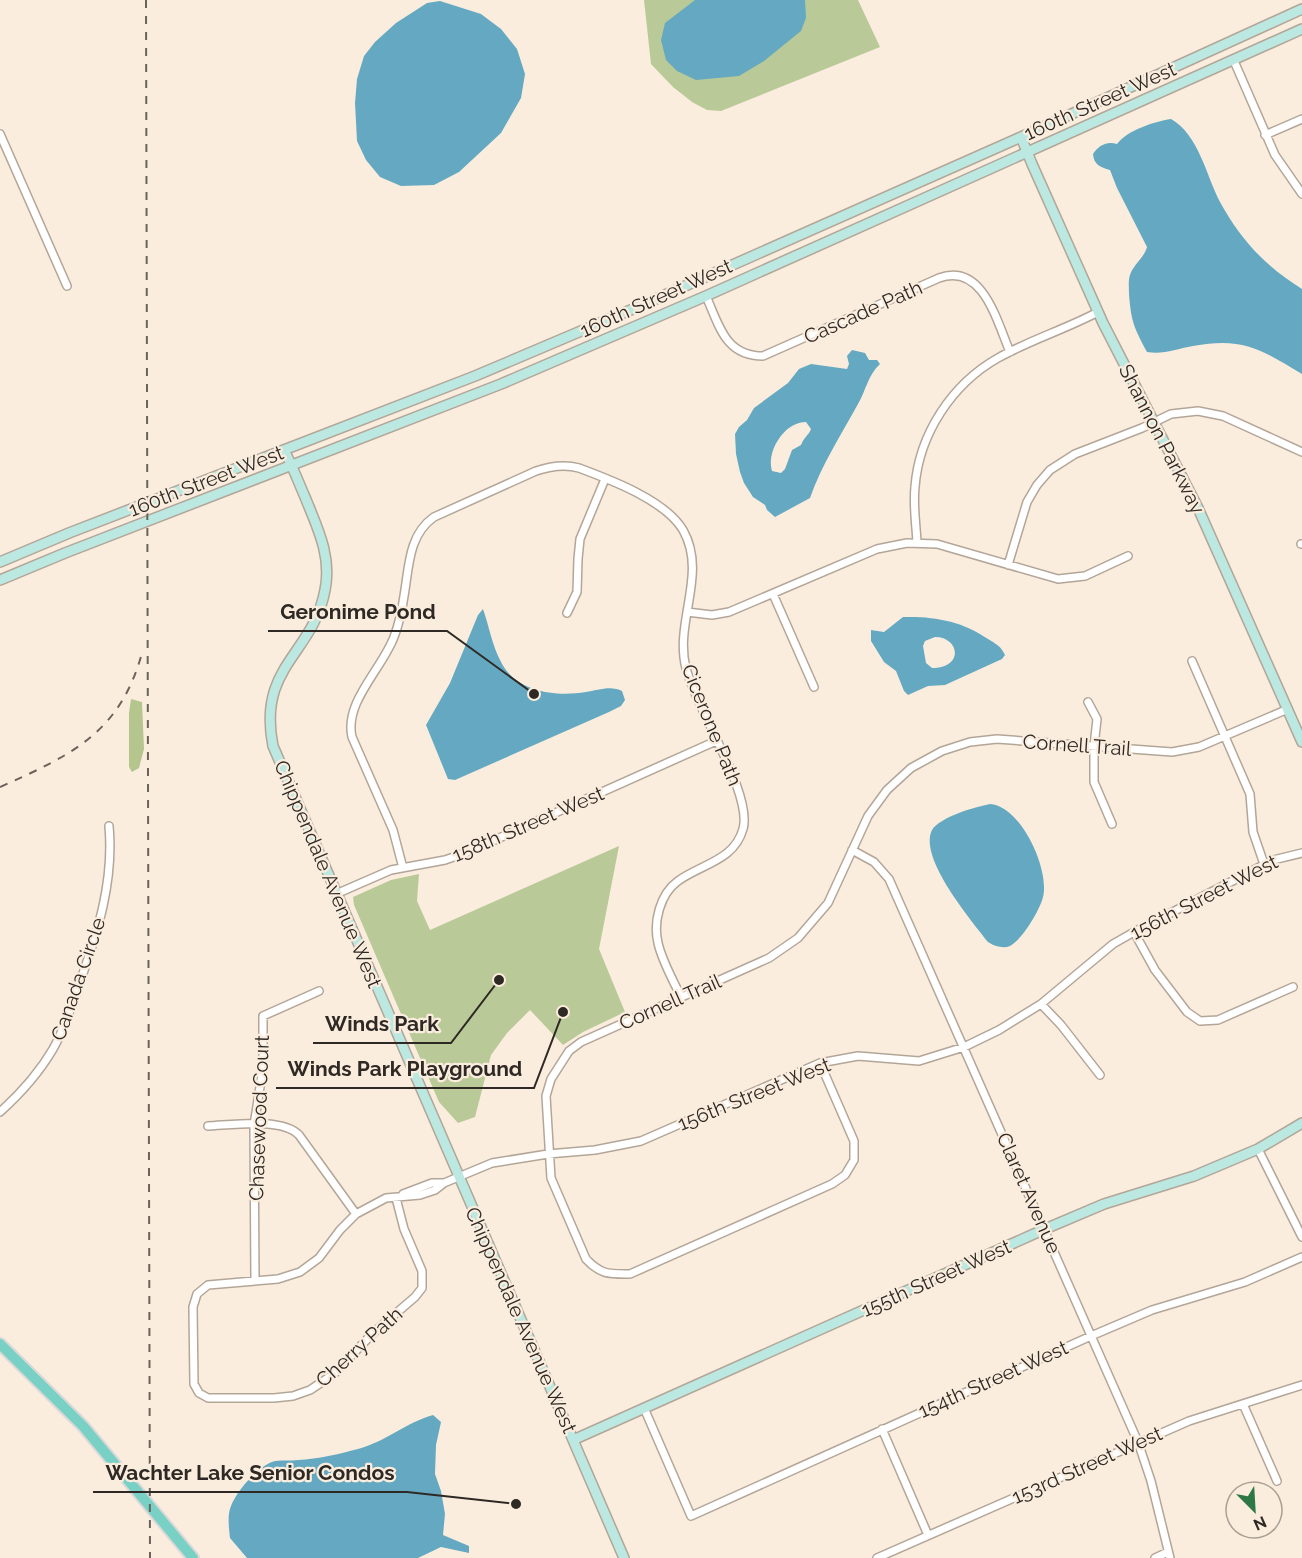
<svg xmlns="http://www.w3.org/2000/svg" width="1302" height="1558" font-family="Raleway,sans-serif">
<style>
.green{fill:#bac998}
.forest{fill:#b4c58d}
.water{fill:#64a9c1;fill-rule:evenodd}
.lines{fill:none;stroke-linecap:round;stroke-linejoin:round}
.street-casing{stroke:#b3a698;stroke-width:10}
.secondary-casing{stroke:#b3a698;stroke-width:12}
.primary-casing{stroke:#d9d8d8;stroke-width:14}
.street{stroke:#fff;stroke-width:7}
.secondary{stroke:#bce8e2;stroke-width:9}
.primary{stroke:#79d0c5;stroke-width:10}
.rail{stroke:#6b635b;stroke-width:2;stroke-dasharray:8 8;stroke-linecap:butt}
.labels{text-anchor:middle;stroke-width:4.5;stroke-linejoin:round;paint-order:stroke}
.street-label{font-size:20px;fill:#2e2924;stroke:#fbedde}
.leader{fill:none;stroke:#2e2924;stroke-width:2}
.callout-dot{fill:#2e2924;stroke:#fbedde;stroke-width:2}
.callout-label{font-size:21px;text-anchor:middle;font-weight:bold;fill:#2e2924;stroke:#fbedde;stroke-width:4.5;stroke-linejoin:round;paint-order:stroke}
</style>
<rect width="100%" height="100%" fill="#fbedde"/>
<path class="green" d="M644,0H858L880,47L721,111L707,110L692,102L673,87L651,64Z
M619,846L599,949L625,1012L583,1032L563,1045L530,1010L507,1033L491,1055L475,1117L458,1123L439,1102L354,905L353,897L391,880L419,874L417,901L430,930Z"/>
<path class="forest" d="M131,699L142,702L144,749L139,768L132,772L129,767V713Z"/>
<path class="water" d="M695,0H805L806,18L801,31L764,61L739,76L696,80L677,71L666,60L661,40L665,23Z
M440,1L481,14L501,29L517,49L525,74L521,98L501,133L459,172L434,185L401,186L380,177L366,160L357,141L355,103L357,79L364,56L375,42L396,23L427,3Z
M1171,119C1199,135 1206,175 1220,202C1241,240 1265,266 1302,289V374C1260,349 1243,337 1193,346C1176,349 1163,355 1147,352C1134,328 1131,321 1129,294C1129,288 1128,281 1130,275C1133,265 1144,258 1147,247L1117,188L1110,170C1100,167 1094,165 1093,154C1099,145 1107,141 1117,144C1128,130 1153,122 1171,119Z
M852,350L865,353L869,360H877L880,364C868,375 866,390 858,404C841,435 822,464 810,498L775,517L767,510L765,505L753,497L744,483L740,472L736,454L735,434L739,427L747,420L754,408L788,383L799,369L811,364L847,369L849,364L847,356ZM806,422L811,429C809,435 804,437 801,445L792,450L785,469L781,473L772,471C766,452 784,422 806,422Z
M483,609C489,626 492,645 501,662C516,692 555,697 586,692C597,690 612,685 622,691L625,700L621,706L609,712L455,780L448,779L426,725L450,683L478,615Z
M903,617C933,616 963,621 988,639C996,644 1001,646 1005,655L1002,659L945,685L928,686L908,695L904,691L896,671L884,662L871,641V630L884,632ZM935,637C960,637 964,668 932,668L926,663L923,646L925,641Z
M990,804C1021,806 1050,870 1043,897C1040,910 1022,940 1010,946C1003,949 994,946 988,942C972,921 918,858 932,830C940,817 975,807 990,804Z
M433,1415L441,1422L436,1445L435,1474L441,1491L445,1514L443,1535L469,1546V1553L441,1547L418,1558H247L230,1538C229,1528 227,1515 231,1506C237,1490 259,1465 275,1461C283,1460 291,1461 298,1460C318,1459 339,1454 358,1449C385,1442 407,1422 433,1415Z"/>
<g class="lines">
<g class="street-casing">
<path id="street" d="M1234,61L1275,155L1302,194
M0,134L67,286
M1265,135L1302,119
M706,296C719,325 725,356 763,356L939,278C983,262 997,322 1010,352
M917,542C916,524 913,505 915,487C919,434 952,384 998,358C1030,340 1066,329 1098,312
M1301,544H1302
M1008,565L1027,502L1037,485L1050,470L1075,454L1142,428L1171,414L1198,411L1223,416L1302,452
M773,594L814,687
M687,612L712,615L729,612L877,549L907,543L937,544L1058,579L1085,576L1128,556
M567,613L577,592L578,559L580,539L605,479
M1192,661L1250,794L1253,832L1264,864
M1088,702L1097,719L1094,746V782L1112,824
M852,850L874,862L889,879L1138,1442L1151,1481L1170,1558
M403,868L393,830L352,737C344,702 382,669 394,637C399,624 402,610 404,596C409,568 408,535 434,517L536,471C551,466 564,464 579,468C611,480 665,500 683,530C708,574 674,622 686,668C696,709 753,794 743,829C734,861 701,864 678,881C660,894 653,922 658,943C662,961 673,980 681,997
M336,894L391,870L445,860L468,852L716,741
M1134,932L1155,970L1187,1012L1200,1021L1218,1020L1293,987
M1041,1004L1061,1025L1100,1075
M820,1063L854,1141V1160L845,1175L832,1184L630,1274C609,1274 601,1275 586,1259L551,1178L546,1096L551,1079L569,1051L581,1042L769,958L798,938L828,903L868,816L887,790L911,768L942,751L970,742L997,739L1172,752L1199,747L1288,709
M0,1112C20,1094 39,1073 53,1049C65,1028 72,1005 80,982C98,931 114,881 109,826
M208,1126C231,1125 282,1117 299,1135L356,1214
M1258,1149L1302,1237
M403,1194L432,1183H444
M396,1198L404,1229L422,1271V1288L415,1297L373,1333L334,1374L310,1390L293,1396L274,1398H208L199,1393L194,1384L193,1307L197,1294L208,1285L278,1279L300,1272L319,1258L340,1230L356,1214L386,1198L420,1195L435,1190L444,1183L492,1163L548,1154L595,1150L641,1141L820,1063L858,1056L919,1061L964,1047L999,1030L1041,1004L1113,944L1134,932L1273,860L1302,853
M255,1281L254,1125L263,1068V1016L319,991
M1243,1404L1277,1481
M644,1408L691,1516L1091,1336L1152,1310L1245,1282L1302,1257
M882,1429L928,1535
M877,1558L1189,1421L1302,1385
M1155,1558L1168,1552"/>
</g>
<g class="secondary-casing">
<path id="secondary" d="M1021,137L1032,164L1103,323L1198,508L1302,742
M284,450C292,465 298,481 305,497C317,527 332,556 325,590C313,655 257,666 273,746L624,1558
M0,562L69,533L475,376L640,306L1021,137L1302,9
M0,580L65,553L501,384L706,296L1302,29
M573,1440L1045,1229L1104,1204L1194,1176L1258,1149L1302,1123"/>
</g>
<g class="primary-casing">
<path id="primary" d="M0,1344L83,1426L193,1558"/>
</g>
<use href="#street" class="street"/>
<use href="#secondary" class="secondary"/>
<use href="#primary" class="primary"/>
<path class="rail" d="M146,0L150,1558
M0,787C72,755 122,732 143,649"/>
</g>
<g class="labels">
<g class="street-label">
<text transform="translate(1100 101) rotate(-24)" y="7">160th Street West</text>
<text transform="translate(656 298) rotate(-24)" y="7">160th Street West</text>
<text transform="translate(863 312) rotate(-24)" y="7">Cascade Path</text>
<text transform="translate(1162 439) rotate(63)" y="7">Shannon Parkway</text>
<text transform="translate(206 481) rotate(-21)" y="7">160th Street West</text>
<text transform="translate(712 725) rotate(68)" y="7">Cicerone Path</text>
<text transform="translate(1077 745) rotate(4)" y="7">Cornell Trail</text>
<text transform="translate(528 824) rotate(-23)" y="7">158th Street West</text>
<text transform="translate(328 874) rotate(67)" y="7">Chippendale Avenue West</text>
<text transform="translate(1204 897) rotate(-27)" y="7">156th Street West</text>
<text transform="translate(78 979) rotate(-71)" y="7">Canada Circle</text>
<text transform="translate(670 1002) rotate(-24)" y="7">Cornell Trail</text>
<text transform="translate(754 1094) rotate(-22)" y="7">156th Street West</text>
<text transform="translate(259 1118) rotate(-88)" y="7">Chasewood Court</text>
<text transform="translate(1029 1193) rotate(66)" y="7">Claret Avenue</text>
<text transform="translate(936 1278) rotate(-24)" y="7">155th Street West</text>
<text transform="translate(521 1320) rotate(66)" y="7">Chippendale Avenue West</text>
<text transform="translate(359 1347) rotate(-42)" y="7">Cherry Path</text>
<text transform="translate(993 1379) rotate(-24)" y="7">154th Street West</text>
<text transform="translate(1087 1465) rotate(-24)" y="7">153rd Street West</text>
</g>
</g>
<path class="leader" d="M534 694L447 631H268M499 980L451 1043H313M563 1012L534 1088H276M516 1504L407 1492H93"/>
<g class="callout-dot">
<circle cx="534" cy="694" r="6"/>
<circle cx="499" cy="980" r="6"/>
<circle cx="563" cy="1012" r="6"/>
<circle cx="516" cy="1504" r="6"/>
</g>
<g class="callout-label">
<text x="358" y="619">Geronime Pond</text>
<text x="382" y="1031">Winds Park</text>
<text x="405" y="1076">Winds Park Playground</text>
<text x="250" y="1480">Wachter Lake Senior Condos</text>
</g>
<g transform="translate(1254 1510) rotate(156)"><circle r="28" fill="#fbedde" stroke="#a99f94" stroke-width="1.5"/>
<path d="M0-4.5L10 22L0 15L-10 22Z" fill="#2e7846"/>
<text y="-9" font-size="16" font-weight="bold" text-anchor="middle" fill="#2e2924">N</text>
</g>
</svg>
